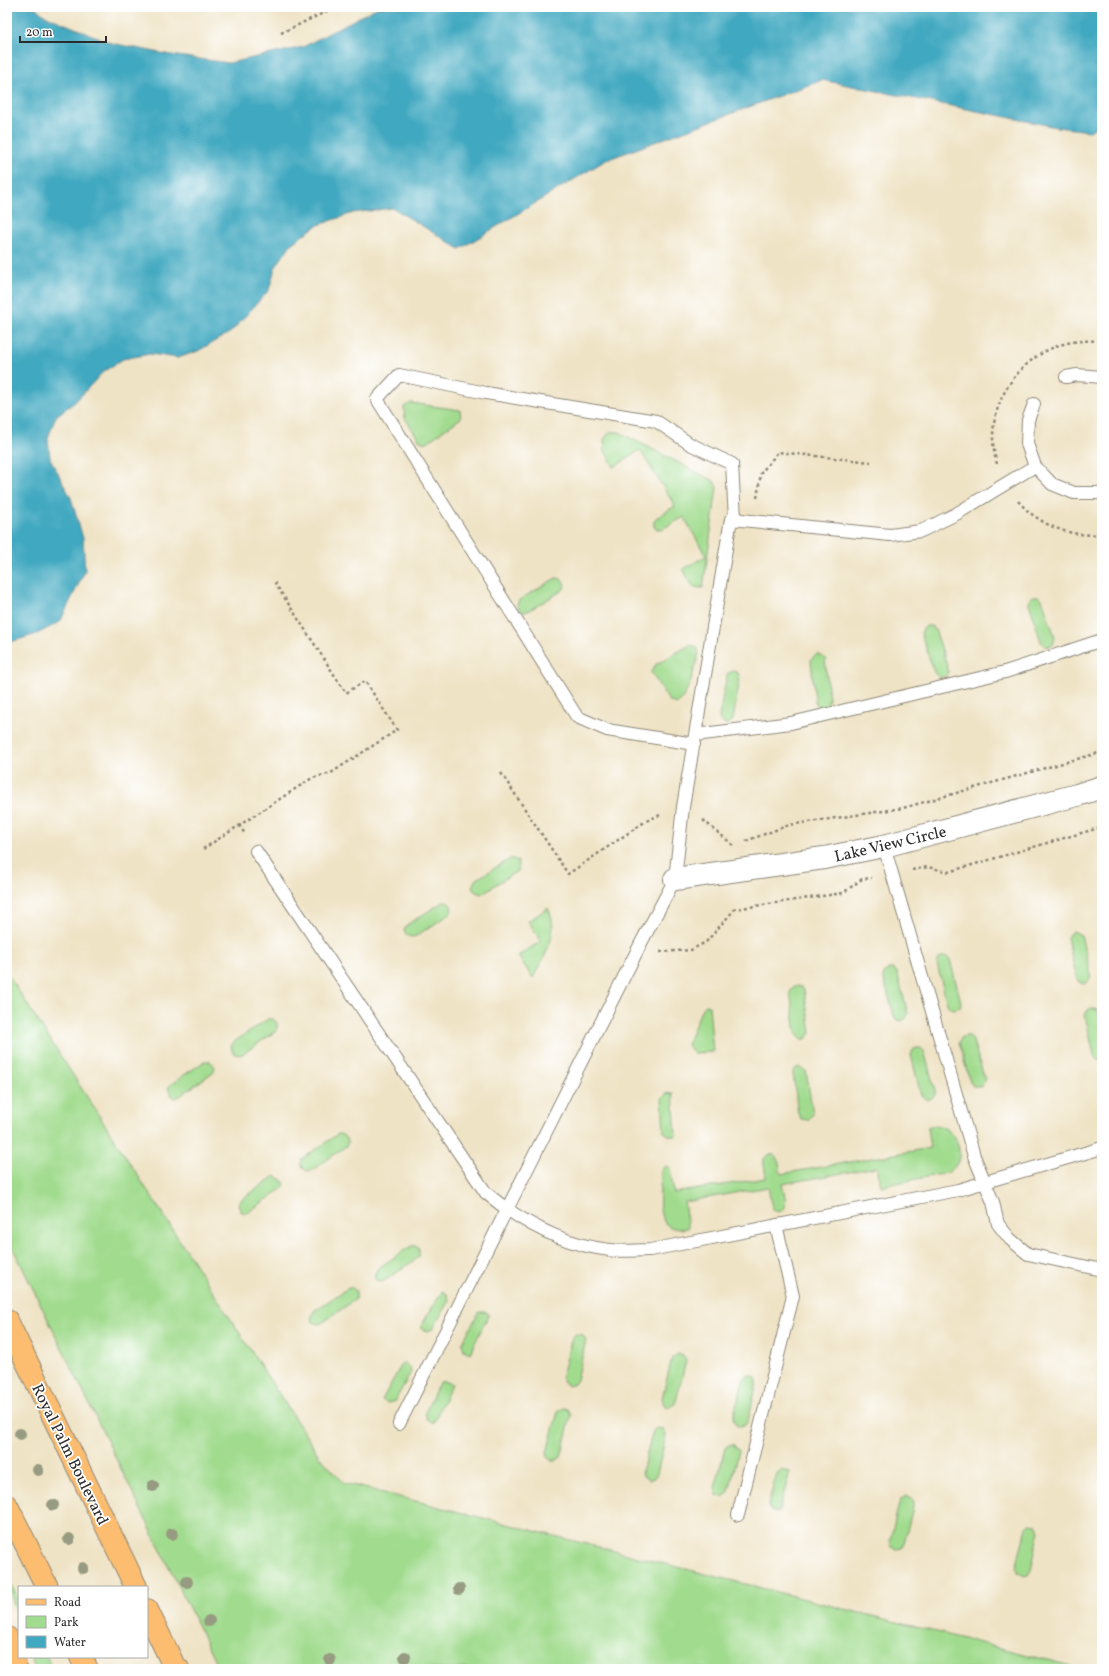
<svg xmlns="http://www.w3.org/2000/svg" width="1109" height="1676" font-family="Vollkorn,serif">
<style>
.green{fill:#a1db8e;stroke:#66835c}
.water{fill:#40a8c0;stroke:#366a76}
.lines{fill:none;stroke-linecap:round;stroke-linejoin:round}
.service-casing{stroke:#8d8778;stroke-width:14}
.minor-casing{stroke:#8d8778;stroke-width:24}
.primary-casing{stroke:#8d8778;stroke-width:24}
.motorway-casing{stroke:#8d8778;stroke-width:24}
.path{stroke:#8d8778;stroke-width:2.5;stroke-dasharray:3 3;stroke-linecap:butt}
.service{stroke:#fff;stroke-width:12}
.minor{stroke:#fff;stroke-width:22}
.primary{stroke:#fcbd6f;stroke-width:22}
.motorway{stroke:#fcbd6f;stroke-width:22}
.tree{fill:#969b81}
.labels{text-anchor:middle;stroke-width:3.5;stroke-linejoin:round;paint-order:stroke}
.street-label{font-size:16px;fill:#2b2b2b;stroke:#fff}
</style>
<rect width="100%" height="100%" fill="#fff"/>
<filter id="ink" filterUnits="userSpaceOnUse"><feTurbulence type="fractalNoise" baseFrequency=".025" numOctaves="2"/><feDisplacementMap in="SourceGraphic" scale="8" xChannelSelector="R" yChannelSelector="G"/><feConvolveMatrix kernelMatrix="1 2 1 2 8 2 1 2 1" color-interpolation-filters="sRGB"/></filter>
<filter id="wash" filterUnits="userSpaceOnUse"><feTurbulence type="fractalNoise" baseFrequency=".012" numOctaves="4" result="noise"/><feDisplacementMap in="SourceGraphic" scale="16" xChannelSelector="R" yChannelSelector="G"/><feGaussianBlur stdDeviation="0.9" result="paint"/><feColorMatrix in="noise" values="0 0 0 0 0 0 0 0 0 0 0 0 0 0 0 0 0 1.4 0 .05"/><feComposite in="paint" operator="in"/></filter>
<g filter="url(#wash)">
<rect width="100%" height="100%" fill="#efe3c5"/>
<path class="green" d="M411,403L460,410L461,418L426,443L420,441L405,418L404,407Z
M610,432H619L714,481L717,488L703,588L693,587L683,569L706,556L684,517L662,529H656L654,527V520L656,518L675,506L640,450L614,467L605,451L604,439Z
M556,578C563,578 567,584 563,590L528,611L524,612L519,609L517,605L519,600Z
M1034,596H1038L1042,599L1055,637L1053,645L1046,647L1041,642L1029,603L1030,598Z
M926,626H931L935,629L948,668V673L942,678L937,676L934,672L921,633L923,629Z
M690,645L697,647L699,653C696,665 687,698 677,704L669,701L651,672L655,665Z
M818,654L825,658L829,699L827,706L822,707L817,705L815,701L811,660L814,656Z
M734,671L738,673L740,678L733,720L729,724H724L720,721L719,716L727,675L728,673Z
M510,859C518,858 521,864 517,871L481,894L474,891L472,887L475,880Z
M443,902C450,901 454,908 450,914L416,936C410,938 406,936 404,930L408,924Z
M548,908C561,932 544,957 533,978L518,956L541,941L528,921Z
M1073,931L1081,935L1091,975L1090,979L1084,984L1079,982L1077,979L1067,938L1069,934Z
M942,957H947L950,960L961,1002L960,1007L955,1009L950,1008L947,1004L937,964L939,959Z
M889,969H893L897,972L908,1014L906,1018L902,1021L897,1020L894,1016L883,976L887,970Z
M7,973L319,1456L344,1483L1083,1669H219L7,1236Z
M797,986L801,987L804,990L811,1033L806,1039H801L796,1033L790,992L793,988Z
M706,1005H709L713,1052L694,1053L687,1045L702,1008Z
M1091,1008L1097,1010C1106,1023 1102,1045 1102,1061L1097,1060L1094,1055L1085,1015L1087,1011Z
M268,1019C276,1018 279,1024 276,1031L243,1054L238,1055L233,1053L231,1046L234,1042Z
M965,1036H969L972,1038L985,1080L981,1087L973,1086L970,1082L959,1043L961,1038Z
M916,1048H921L924,1051L935,1090V1095L929,1100L924,1098L921,1095L911,1055L913,1050Z
M205,1061C211,1061 213,1063 215,1068L213,1072L180,1096L175,1098L171,1095L168,1088L171,1084Z
M799,1067L806,1071L813,1114L808,1120L801,1119L798,1114L793,1073L795,1069Z
M673,1093L676,1136H670L664,1132L662,1099L666,1094Z
M936,1125C952,1128 963,1145 958,1161C956,1167 951,1170 947,1173L881,1186L877,1167L782,1184C783,1191 787,1200 785,1206C785,1209 783,1210 781,1211C770,1216 770,1194 768,1187L684,1202L688,1228C650,1235 661,1195 661,1171L663,1168L666,1166L670,1168L674,1193L766,1178C766,1173 763,1164 764,1159C765,1157 768,1155 769,1155C780,1152 779,1168 781,1174L930,1148L927,1127Z
M338,1134C343,1134 346,1137 348,1142L346,1146L313,1170L308,1171L304,1169L301,1164L302,1159Z
M275,1176L283,1180L285,1184L283,1188L250,1211L245,1213L240,1211L238,1204L241,1200Z
M411,1246H416L419,1249V1257L386,1280L381,1282L376,1280L374,1276L377,1269Z
M348,1288H353L356,1291V1299L322,1323L318,1324L313,1322L311,1318L314,1311Z
M442,1291L447,1294L449,1300L433,1329L427,1331L420,1328Z
M479,1312H485L489,1314L470,1353L464,1350L462,1343Z
M576,1334L583,1335L586,1340L577,1380L574,1384L569,1386L563,1382L562,1377L572,1337Z
M678,1354L683,1355L686,1361L676,1401L674,1405L669,1407L664,1405L662,1398L672,1358Z
M403,1362L410,1368L411,1372L395,1401L388,1403L382,1400Z
M749,1375L756,1377L757,1382L748,1421L745,1425L740,1427L736,1425L733,1418L744,1378Z
M443,1381L452,1384L433,1423L427,1419L425,1413L439,1383Z
M564,1408L568,1409L571,1415L561,1457L557,1460H552L548,1457L547,1452L558,1411Z
M656,1428L663,1429L666,1435L657,1474L654,1478L649,1480L643,1476L642,1471L653,1431Z
M733,1444L739,1451L729,1491L726,1495L722,1497L717,1495L715,1488L725,1448L729,1445Z
M781,1470L790,1472L778,1513L771,1511L768,1505L777,1473Z
M906,1496L912,1499L914,1503L904,1543L902,1548L897,1549L892,1547L890,1540L900,1500Z
M1030,1524L1037,1525L1040,1530L1031,1570L1028,1575L1023,1576L1017,1572L1016,1567L1027,1527Z
M7,1576L19,1601V1620L7,1583Z
M31,1657H47L53,1669H35Z"/>
<path class="water" d="M7,7H35L44,15L111,43L171,55L229,63L303,47L378,7H1102V123L1090,131L1056,127L822,80L606,160L460,249L393,208L353,213L316,226L291,244L275,268L269,290L231,332L198,351L178,358L150,354L123,359L103,372L75,402L56,416L48,438L50,458L71,498L83,538L85,571L60,622L37,634L7,643Z"/>
</g>
<g filter="url(#ink)">
<g class="lines">
<g class="service-casing">
<path id="service" d="M1066,377L1077,375L1102,377
M1034,404L1028,420L1027,444L1035,466L1052,484L1074,493H1098L1102,492
M695,735L791,723L1005,672L1102,640
M694,744L607,730L577,717L377,399L399,375L486,393L656,421L690,444L732,464L735,519
M884,846L974,1156L993,1202L998,1224L1010,1239L1028,1254L1102,1270
M256,851L486,1193C521,1222 564,1245 610,1250C622,1252 637,1250 650,1250L958,1190L1102,1148
M399,1424L641,943L675,879L683,807L731,519L890,535L921,531L956,514L1035,466
M738,1515L793,1296L776,1225"/>
</g>
<g class="minor-casing">
<path id="minor" d="M675,879L824,858L884,846L1077,795L1102,787"/>
</g>
<g class="primary-casing">
<path id="primary" d="M7,1321L136,1587
M147,1610L173,1664"/>
</g>
<g class="motorway-casing">
<path id="motorway" d="M7,1506L47,1587
M7,1638L16,1669
M81,1657L87,1669
M173,1664L178,1669"/>
</g>
<path class="path" d="M281,33L336,7
M997,464C983,419 1007,370 1048,350C1065,341 1084,340 1102,341
M757,498L761,473L778,452L871,462
M1018,501C1039,525 1070,538 1102,534
M501,773L568,874L646,821L660,815
M703,820L733,845
M239,825L245,834
M746,841L789,825L903,808L1102,752
M203,849L312,778L331,773L397,730L365,681L346,693L273,580
M912,870L928,867L948,872L1102,827
M660,952L691,950L706,942L735,909L843,893L862,879L872,878"/>
<use href="#service" class="service"/>
<use href="#minor" class="minor"/>
<use href="#primary" class="primary"/>
<use href="#motorway" class="motorway"/>
</g>
<g class="tree">
<circle cx="20" cy="1434" r="6"/>
<circle cx="38" cy="1470" r="6"/>
<circle cx="153" cy="1486" r="6"/>
<circle cx="53" cy="1505" r="6"/>
<circle cx="172" cy="1534" r="6"/>
<circle cx="69" cy="1539" r="6"/>
<circle cx="83" cy="1568" r="6"/>
<circle cx="187" cy="1582" r="6"/>
<circle cx="459" cy="1589" r="6"/>
<circle cx="209" cy="1621" r="6"/>
<circle cx="405" cy="1657" r="6"/>
<circle cx="330" cy="1660" r="6"/>
</g>
</g>
<g class="labels">
<g class="street-label">
<text transform="translate(890 843) rotate(-13)" y="6">Lake View Circle</text>
<text transform="translate(71 1454) rotate(64)" y="6">Royal Palm Boulevard</text>
</g>
</g>
<rect width="1109" height="1676" fill="none" stroke="#fff" stroke-width="24"/>
<rect x="18" y="1586" width="130" height="72" fill="#ffffff" stroke="#aaaaaa"/>
<rect x="26" y="1599" width="20" height="6" fill="#fcbd6f" stroke="#aaaaaa"/>
<text x="54" y="1606" font-size="12" fill="#2b2b2b">Road</text>
<rect x="26" y="1616" width="20" height="12" fill="#a1db8e" stroke="#aaaaaa"/>
<text x="54" y="1626" font-size="12" fill="#2b2b2b">Park</text>
<rect x="26" y="1636" width="20" height="12" fill="#40a8c0" stroke="#aaaaaa"/>
<text x="54" y="1646" font-size="12" fill="#2b2b2b">Water</text>
<path d="M20 36v6h86v-6" fill="none" stroke="#2b2b2b" stroke-width="2"/>
<text x="26" y="36" font-size="12" fill="#2b2b2b" stroke="#ffffff" stroke-width="3" paint-order="stroke">20 m</text>
</svg>
